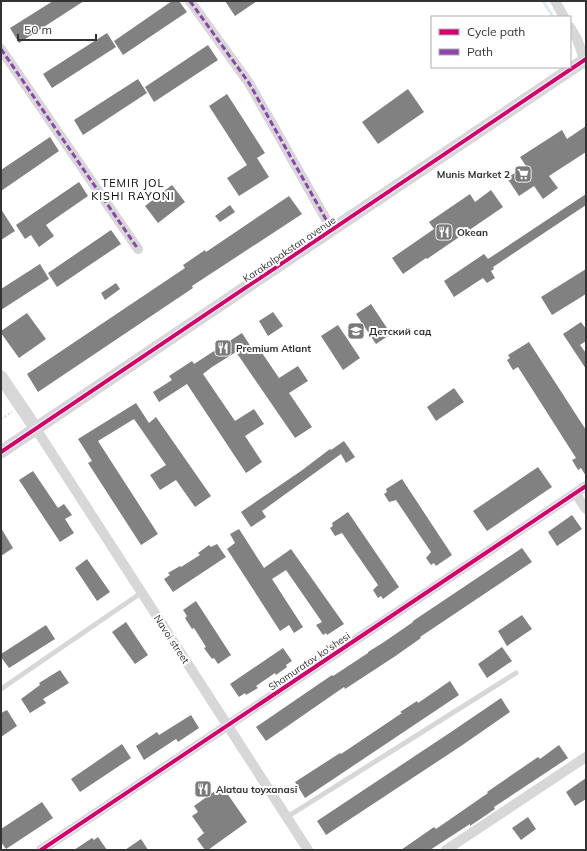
<svg xmlns="http://www.w3.org/2000/svg" width="587" height="851" font-family="Mulish,sans-serif">
<style>
.lines{fill:none;stroke-linecap:round;stroke-linejoin:round}
.stream{stroke:#ddebf3;stroke-width:3}
.building{fill:#818181}
.path{stroke:#d6d6d6;stroke-width:2;stroke-dasharray:2 2;stroke-linecap:butt}
.service{stroke:#d7d7d7;stroke-width:5}
.minor{stroke:#d7d7d7;stroke-width:10}
.tertiary{stroke:#d7d7d7;stroke-width:13}
.quiet{stroke:#8e44ad;stroke-width:3;stroke-dasharray:6 3;stroke-linecap:butt}
.cycleway-casing{stroke:#fff;stroke-width:6}
.cycleway{stroke:#d6006c;stroke-width:4}
.labels{text-anchor:middle;stroke-width:4;stroke-linejoin:round;paint-order:stroke}
.poi-label{font-size:10px;font-weight:bold;fill:#333;stroke:#fff;text-anchor:start}
.street-label{font-size:10px;fill:#333;stroke:#fff}
.neighbourhood-label{font-size:11px;letter-spacing:1px;fill:#000;stroke:#fff}
</style>
<rect width="100%" height="100%" fill="#fff"/>
<g class="lines">
<path class="stream" d="M543,1L553,17"/>
</g>
<path class="building" d="M53,1H84L19,43L10,28Z
M172,1H179L187,12L123,55L114,41Z
M225,1H257L235,16Z
M107,33L116,47L52,88L43,74Z
M208,45L218,60L154,102L145,87Z
M138,79L147,93L83,135L74,120Z
M408,89L424,112L378,144L362,122Z
M227,94L265,153L257,158L269,177L239,196L227,178L247,165L209,106Z
M586,126V152L549,176L558,188L543,199L534,186L519,196L507,178L526,166L520,157L562,130L567,139Z
M50,137L59,151L1,191V170Z
M79,182L88,196L46,225L54,236L39,247L31,235L25,239L16,225Z
M172,185L185,202L158,223L145,206Z
M491,190L503,207L427,259L426,258L403,274L392,258L434,229L429,222L470,194L475,202Z
M586,194V205L493,267L494,269L491,271L495,278L487,283L483,278L454,297L444,281L484,254L488,259Z
M289,196L302,214L192,286L193,288L38,392L27,374L185,268L183,265L205,250L206,252Z
M230,205L235,212L220,222L215,216Z
M1,209L15,231L1,240Z
M111,230L121,244L57,287L48,273Z
M40,264L49,279L1,310V289Z
M586,269V294L552,315L541,297Z
M116,283L120,289L105,300L101,293Z
M371,304L391,334L376,344L356,314Z
M273,312L283,326L268,336L259,321Z
M27,313L46,339L19,358L1,333V331Z
M581,322L586,329V341L580,345L586,353V369L563,334Z
M338,325L360,358L343,370L321,336Z
M242,333L253,350L258,347L279,378L298,366L308,381L289,393L312,427L295,438L236,352L212,367L203,374L235,421L254,409L264,424L245,436L262,462L246,473L187,384L159,402L153,392L172,380L169,376L192,361L194,364Z
M529,342L586,430V476L581,468L578,470L572,460L576,458L518,367L513,370L507,360L510,358L508,355Z
M454,388L464,402L436,421L427,407Z
M136,403L149,423L156,417L211,496L195,507L176,480L160,490L150,475L166,465L134,419L98,441L158,534L141,545L88,463L92,461L78,439Z
M344,441L355,457L346,463L341,454L262,511L266,517L251,527L241,512L301,471L330,449L331,450Z
M538,467L552,487L487,531L473,511Z
M33,471L58,508L64,504L72,515L65,519L74,533L60,542L19,480Z
M402,479L452,555L436,566L434,563L431,565L426,558L431,552L396,500L389,502L384,494L387,492L386,489Z
M348,512L399,587L383,599L381,596L378,598L373,590L378,585L342,533L335,536L330,528L333,526L332,523Z
M572,515L582,529L557,546L548,532Z
M1,528L13,548L1,556Z
M239,529L264,568L291,549L344,624L327,635L326,633L323,635L316,625L322,622L286,570L272,579L303,627L294,633L289,625L280,631L227,549L235,543L230,534Z
M217,544L226,557L173,592L164,579L170,575L168,573L180,566L181,567L200,555L198,553L209,545L211,547Z
M522,548L532,562L420,637L421,638L394,657L345,689L344,687L266,741L256,727L332,675L333,676L368,653V652L384,642L413,622V621Z
M87,559L110,592L97,601L75,568Z
M196,601L231,655L218,664L214,658L212,659L204,648L206,647L194,628L192,629L185,618L187,616L183,610Z
M522,615L532,629L507,646L498,631Z
M126,622L148,655L135,664L112,632Z
M46,625L55,639L9,668L1,657V654Z
M502,647L512,661L487,678L478,664Z
M283,648L292,661L286,665L287,667L276,675L275,673L256,686L258,688L246,695L245,693L239,697L230,684Z
M60,670L69,683L43,699L46,703L30,713L21,699L40,685L39,683Z
M450,681L459,695L305,798L295,782L340,753L341,754L402,713L400,712L417,701L418,703Z
M501,698L510,712L461,746L326,835L317,821L451,732Z
M7,710L17,726L1,737V713Z
M191,715L199,728L178,742L176,739L144,760L136,746L157,732L159,735Z
M122,744L131,758L80,792L71,779Z
M559,745L568,758L494,807L495,809L470,826V824L430,850H401L434,827L436,829L488,793L487,792L538,757L540,759Z
M586,778V799L575,806L566,792Z
M222,786L247,822L208,850H205L197,839L204,833L192,816L198,812L194,806Z
M42,802L53,818L6,849L1,842V829Z
M528,817L536,829L521,840L512,828Z
M98,837L107,850H74L92,838L94,840Z
M141,839L148,850H125Z"/>
<g class="lines">
<path class="path" d="M1,419L12,412"/>
<path class="service" d="M1,689L141,593
M287,817L516,673"/>
<path class="minor" d="M190,1L249,83L332,230
M555,1L564,17
M570,27L577,39L586,64
M1,49L138,249
M36,429L308,850
M575,493L586,509
M41,850L586,486
M446,850L586,757"/>
<path class="tertiary" d="M1,377L36,429
M1,452L586,59"/>
<path class="quiet" d="M190,1L249,83L332,230
M1,49L138,249"/>
<g class="cycleway-casing">
<path id="cycleway" d="M1,452L586,59
M41,850L586,486"/>
</g>
<use href="#cycleway" class="cycleway"/>
</g>
<defs>
<g id="supermarket-square" transform="scale(0.9)"><rect x="-9" y="-9" width="18" height="18" rx="4" fill="#7a7a7a" stroke="#fff"/><path d="M-6-5.5h2.5l.6 2H6L4.5 2H-2.5L-4.4-4H-6ZM-1.5 3.2a1.3 1.3 0 1 0 .1 0ZM3 3.2a1.3 1.3 0 1 0 .1 0Z" fill="#fff"/></g>
<g id="restaurant-square" transform="scale(0.9)"><rect x="-9" y="-9" width="18" height="18" rx="4" fill="#7a7a7a" stroke="#fff"/><path d="M-5-6h1v4h1v-4h1v4h1v-4h1v5L-1.5 .5V6h-2V.5L-5-1ZM5-6V6H3V1.5H1.5Q1.5-4 5-6Z" fill="#fff"/></g>
<g id="school-square" transform="scale(0.9)"><rect x="-9" y="-9" width="18" height="18" rx="4" fill="#7a7a7a" stroke="#fff"/><path d="M0-5L7-2L0 1L-7-2ZM-4 1L0 2.5L4 1V4Q0 6-4 4Z" fill="#fff"/></g>
</defs>
<g fill-rule="evenodd">
<use href="#supermarket-square" x="523" y="174"/>
<use href="#restaurant-square" x="444" y="232"/>
<use href="#school-square" x="356" y="331"/>
<use href="#restaurant-square" x="223" y="348"/>
<use href="#restaurant-square" x="203" y="789"/>
</g>
<g class="labels">
<g class="poi-label">
<text x="510" y="178" text-anchor="end">Munis Market 2</text>
<text x="457" y="236">Okean</text>
<text x="369" y="335">Детский сад</text>
<text x="236" y="352">Premium Atlant</text>
<text x="216" y="793">Alatau toyxanasi</text>
</g>
<g class="street-label">
<text transform="translate(289 249) rotate(-34)" y="4">Karakalpakstan avenue</text>
<text transform="translate(172 639) rotate(57)" y="4">Navoi street</text>
<text transform="translate(309 661) rotate(-34)" y="4">Shamuratov ko'shesi</text>
</g>
<g class="neighbourhood-label">
<text x="133" y="187">TEMIR JOL<tspan x="133" dy="13">KISHI RAYONI</tspan></text>
</g>
</g>
<rect width="587" height="851" fill="none" stroke="#333333" stroke-width="4"/>
<rect x="431" y="16" width="140" height="52" fill="#ffffff" stroke="#adadad"/>
<rect x="439" y="29" width="20" height="6" fill="#d6006c" stroke="#adadad"/>
<text x="467" y="36" font-size="12" fill="#333333">Cycle path</text>
<rect x="439" y="49" width="20" height="6" fill="#8e44ad" stroke="#adadad"/>
<text x="467" y="56" font-size="12" fill="#333333">Path</text>
<path d="M18 34v6h78v-6" fill="none" stroke="#333333" stroke-width="2"/>
<text x="24" y="34" font-size="12" fill="#333333" stroke="#ffffff" stroke-width="3" paint-order="stroke">50 m</text>
</svg>
